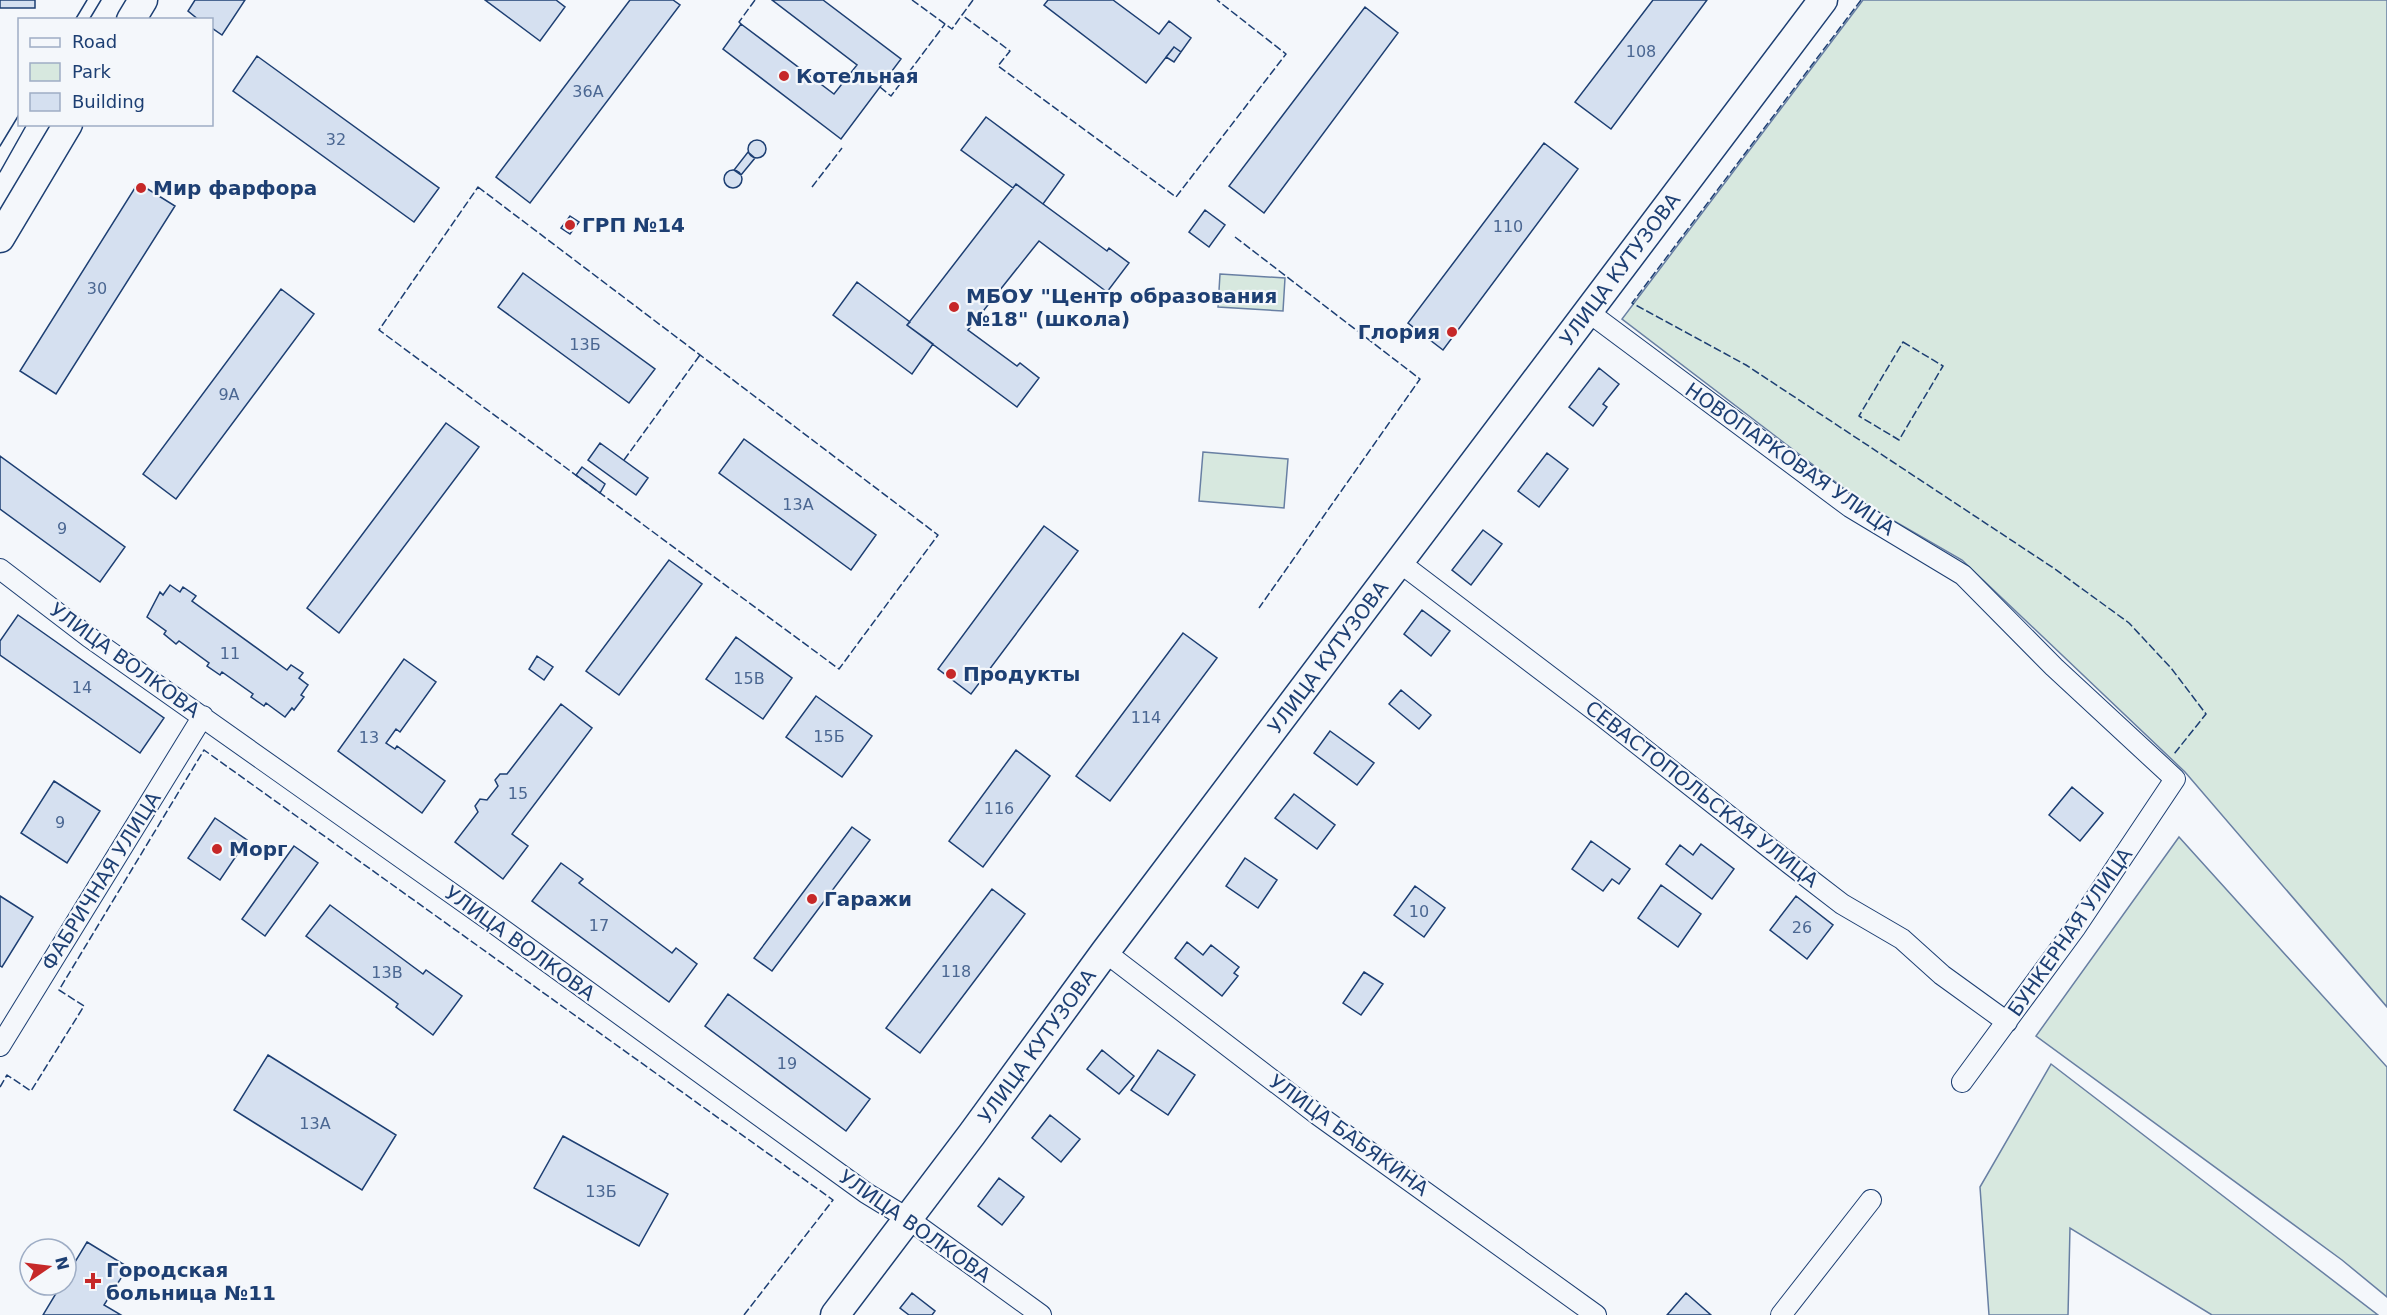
<svg xmlns="http://www.w3.org/2000/svg" width="2387" height="1315" font-family="'DejaVu Sans',sans-serif">
<style>
.green{fill:#d7e8df;stroke:#687fa3;stroke-width:1.5}
.building{fill:#d5e0f0;stroke:#1d3f73;stroke-width:1.5}
.lines{fill:none;stroke-linecap:round;stroke-linejoin:round}
.street-casing{stroke:#1d3f73;stroke-width:22}
.secondary-casing{stroke:#1d3f73;stroke-width:31}
.street{stroke:#f4f7fb;stroke-width:20}
.secondary{stroke:#f4f7fb;stroke-width:28}
.tram{stroke:#1d3f73;stroke-width:1.5}
.fence{stroke:#1d3f73;stroke-width:1.5;stroke-dasharray:8 3;stroke-linecap:butt}
.poi-dot{fill:#c62828;stroke:#f4f7fb;stroke-width:2}
.labels{text-anchor:middle;stroke-width:4.5;stroke-linejoin:round;paint-order:stroke}
.number-label{font-size:16px;fill:#4b6792}
.poi-label{font-size:20px;font-weight:bold;fill:#1d3f73;stroke:#f4f7fb;text-anchor:start}
.street-label{font-size:20px;fill:#1d3f73;stroke:#f4f7fb}
</style>
<rect width="100%" height="100%" fill="#f4f7fb"/>
<path class="green" d="M1863,0H2387V1007L2185,772L1962,560L1863,503L1622,319Z
M1220,274L1285,278L1283,311L1218,307Z
M1203,452L1288,459L1284,508L1199,501Z
M2179,837L2387,1067V1297L2342,1260L2036,1036Z
M2051,1064L2378,1315H2212L2070,1228L2068,1315H1989L1980,1187Z"/>
<path class="building" d="M0,0H35V8H0Z
M195,0H245L222,35L212,28V20H199L188,11Z
M485,0H556L565,7L540,41Z
M630,0H673L680,5L530,203L496,177Z
M772,0H823L901,59L841,139L723,49L741,24L834,94L857,65Z
M1048,0H1113L1159,34L1169,21L1191,38L1181,52L1174,47L1146,83L1044,5Z
M1653,0H1707L1611,129L1575,102Z
M1365,7L1398,33L1264,213L1229,186Z
M1174,47L1181,52L1174,62L1166,57Z
M257,56L439,188L414,222L233,91Z
M986,117L1064,175L1043,204L1016,184L1013,188L961,150Z
M748 149a9 9 0 1 1 18 0a9 9 0 1 1-18 0Z
M1544,143L1578,169L1443,350L1408,323Z
M748,152L755,158L741,175L734,170Z
M724 179a9 9 0 1 1 18 0a9 9 0 1 1-18 0Z
M138,183L175,206L56,394L20,371Z
M1016,184L1107,251L1109,248L1129,263L1107,292L1039,241L968,330L1017,366L1020,363L1039,378L1017,407L907,325Z
M1205,210L1225,225L1209,247L1189,232Z
M570,216L579,222L570,234L561,228Z
M523,273L655,369L629,403L498,307Z
M857,282L910,322L907,325L933,344L912,374L833,315Z
M281,289L314,314L176,499L143,474Z
M1599,368L1619,384L1603,404L1607,407L1593,426L1569,407Z
M446,423L479,447L339,633L307,608Z
M744,439L876,535L851,570L719,473Z
M600,443L648,478L636,495L588,460Z
M1547,453L1568,469L1539,507L1518,491Z
M0,456L125,547L100,582L0,509Z
M582,467L605,484L600,493L576,475Z
M1044,526L1078,551L971,694L938,669Z
M1483,530L1502,544L1471,585L1452,570Z
M669,560L702,584L619,695L586,671Z
M170,585L180,592L183,587L196,596L192,601L287,670L291,665L303,673L299,678L308,685L301,695L304,697L294,710L292,708L285,717L266,703L264,706L251,697L253,694L222,672L220,675L207,666L209,663L179,641L176,644L164,634L166,631L147,617L160,592L163,595Z
M1422,610L1450,631L1431,656L1404,634Z
M18,615L164,718L140,753L0,655V641Z
M1183,633L1217,658L1110,801L1076,776Z
M736,637L792,678L763,719L706,679Z
M537,656L553,667L544,680L529,669Z
M404,659L436,682L400,732L396,729L386,743L395,749L397,746L445,781L422,813L338,751Z
M1401,690L1431,715L1419,729L1389,704Z
M816,696L872,736L842,777L786,737Z
M561,704L592,728L512,834L528,846L503,879L455,842L478,812L475,806L480,799L487,800L498,786L495,780L500,774H507Z
M1330,731L1374,763L1357,785L1314,753Z
M1016,750L1050,776L983,867L949,841Z
M54,781L100,811L67,863L21,833Z
M2072,787L2103,813L2080,841L2049,815Z
M1294,794L1335,825L1317,849L1275,818Z
M215,818L247,840L220,880L188,858Z
M852,827L870,840L772,971L754,958Z
M1591,841L1630,869L1619,884L1612,879L1603,891L1572,869Z
M1701,844L1734,869L1712,899L1666,864L1680,845L1693,855Z
M294,846L318,863L265,936L242,919Z
M1245,858L1277,880L1258,908L1226,886Z
M561,863L583,879L579,883L672,953L676,948L697,964L669,1002L532,901Z
M1661,885L1701,914L1678,947L1638,918Z
M1415,886L1445,908L1424,937L1394,915Z
M992,889L1025,914L920,1053L886,1028Z
M0,896L33,917L2,967L0,966Z
M1796,896L1833,925L1807,959L1770,930Z
M330,905L423,974L426,970L462,996L433,1035L396,1007L398,1004L306,936Z
M1187,942L1203,955L1211,945L1239,967L1234,973L1238,976L1222,996L1175,958Z
M1364,972L1383,984L1361,1015L1343,1003Z
M728,994L870,1099L846,1131L705,1026Z
M1102,1050L1134,1076L1119,1094L1087,1069Z
M1158,1050L1195,1075L1168,1115L1131,1090Z
M268,1055L396,1135L362,1190L234,1110Z
M1050,1115L1080,1139L1061,1162L1032,1138Z
M563,1136L668,1194L639,1246L534,1188Z
M999,1178L1024,1197L1002,1225L978,1206Z
M87,1242L128,1267L104,1305L121,1315H43L61,1285H66V1277Z
M912,1293L935,1311L932,1315H909L900,1308Z
M1686,1293L1711,1315H1667Z"/>
<g class="lines">
<g class="street-casing">
<path id="street" d="M1587,311L1850,507L1963,575L2054,667L2175,779L2076,927L1962,1082
M1399,562L1602,716L1790,864L1842,904L1902,939L1942,975L2007,1022
M0,569L89,637L495,924L866,1193L907,1218L1041,1315
M1105,952L1318,1115L1596,1315
M0,1046L203,716
M1781,1315L1871,1200"/>
</g>
<g class="secondary-casing">
<path id="secondary" d="M131,20L143,0
M0,238L68,124
M835,1315L972,1134L1105,952L1823,0"/>
</g>
<use href="#street" class="street"/>
<use href="#secondary" class="secondary"/>
<path class="tram" d="M75,20L87,0
M89,20L101,0
M0,146L20,113
M0,172L27,124"/>
<path class="fence" d="M912,0L952,29L962,15
M973,0L962,15L1010,51L998,66L1176,197L1286,54L1217,0
M1861,0L1632,303L1746,365L2055,569L2129,623L2171,668L2206,714L2174,754
M741,24L739,22L755,0
M880,87L891,96L945,24
M478,187L938,535L839,669L379,330Z
M812,187L842,148
M1235,237L1420,379L1259,608
M1903,342L1943,366L1899,440L1859,416Z
M624,460L700,355
M0,1087L7,1075L31,1091L84,1006L59,990L204,750L833,1200L744,1315"/>
</g>
<g class="poi-dot">
<circle cx="784" cy="76" r="6"/>
<circle cx="141" cy="188" r="6"/>
<circle cx="570" cy="225" r="6"/>
<circle cx="954" cy="307" r="6"/>
<circle cx="1452" cy="332" r="6"/>
<circle cx="951" cy="674" r="6"/>
<circle cx="217" cy="849" r="6"/>
<circle cx="812" cy="899" r="6"/>
<path d="M90 1272h6v6h6v6h-6v6h-6v-6h-6v-6h6z"/>
</g>
<g class="labels">
<g class="number-label">
<text x="1641" y="57">108</text>
<text x="588" y="97">36А</text>
<text x="336" y="145">32</text>
<text x="1508" y="232">110</text>
<text x="97" y="294">30</text>
<text x="585" y="350">13Б</text>
<text x="229" y="400">9А</text>
<text x="798" y="510">13А</text>
<text x="62" y="534">9</text>
<text x="230" y="659">11</text>
<text x="749" y="684">15В</text>
<text x="82" y="693">14</text>
<text x="1146" y="723">114</text>
<text x="829" y="742">15Б</text>
<text x="369" y="743">13</text>
<text x="518" y="799">15</text>
<text x="999" y="814">116</text>
<text x="60" y="828">9</text>
<text x="1419" y="917">10</text>
<text x="599" y="931">17</text>
<text x="1802" y="933">26</text>
<text x="956" y="977">118</text>
<text x="387" y="978">13В</text>
<text x="787" y="1069">19</text>
<text x="315" y="1129">13А</text>
<text x="601" y="1197">13Б</text>
</g>
<g class="poi-label">
<text x="796" y="83">Котельная</text>
<text x="153" y="195">Мир фарфора</text>
<text x="582" y="232">ГРП №14</text>
<text x="966" y="303">МБОУ "Центр образования<tspan x="966" dy="23">№18" (школа)</tspan></text>
<text x="1440" y="339" text-anchor="end">Глория</text>
<text x="963" y="681">Продукты</text>
<text x="229" y="856">Морг</text>
<text x="824" y="906">Гаражи</text>
<text x="106" y="1277">Городская<tspan x="106" dy="23">больница №11</tspan></text>
</g>
<g class="street-label">
<text transform="translate(1620 269) rotate(-53)" y="7">УЛИЦА КУТУЗОВА</text>
<text transform="translate(1790 459) rotate(35)" y="7">НОВОПАРКОВАЯ УЛИЦА</text>
<text transform="translate(1328 657) rotate(-53)" y="7">УЛИЦА КУТУЗОВА</text>
<text transform="translate(125 660) rotate(36)" y="7">УЛИЦА ВОЛКОВА</text>
<text transform="translate(1702 794) rotate(38)" y="7">СЕВАСТОПОЛЬСКАЯ УЛИЦА</text>
<text transform="translate(101 881) rotate(-58)" y="7">ФАБРИЧНАЯ УЛИЦА</text>
<text transform="translate(2070 932) rotate(-55)" y="7">БУНКЕРНАЯ УЛИЦА</text>
<text transform="translate(520 943) rotate(36)" y="7">УЛИЦА ВОЛКОВА</text>
<text transform="translate(1037 1046) rotate(-54)" y="7">УЛИЦА КУТУЗОВА</text>
<text transform="translate(1349 1135) rotate(36)" y="7">УЛИЦА БАБЯКИНА</text>
<text transform="translate(915 1226) rotate(35)" y="7">УЛИЦА ВОЛКОВА</text>
</g>
</g>
<rect x="18" y="18" width="195" height="108" fill="#f4f7fb" stroke="#9eadc5" stroke-width="1.5"/>
<rect x="30" y="38" width="30" height="9" fill="#f4f7fb" stroke="#9eadc5" stroke-width="1.5"/>
<text x="72" y="48" font-size="18" fill="#1d3f73">Road</text>
<rect x="30" y="63" width="30" height="18" fill="#d7e8df" stroke="#9eadc5" stroke-width="1.5"/>
<text x="72" y="78" font-size="18" fill="#1d3f73">Park</text>
<rect x="30" y="93" width="30" height="18" fill="#d5e0f0" stroke="#9eadc5" stroke-width="1.5"/>
<text x="72" y="108" font-size="18" fill="#1d3f73">Building</text>
<g transform="translate(48 1267) rotate(76)"><circle r="28" fill="#f4f7fb" stroke="#9eadc5" stroke-width="1.5"/>
<path d="M0-4.5L10 22L0 15L-10 22Z" fill="#c62828"/>
<text y="-9" font-size="16" font-weight="bold" text-anchor="middle" fill="#1d3f73">N</text>
</g>
</svg>
